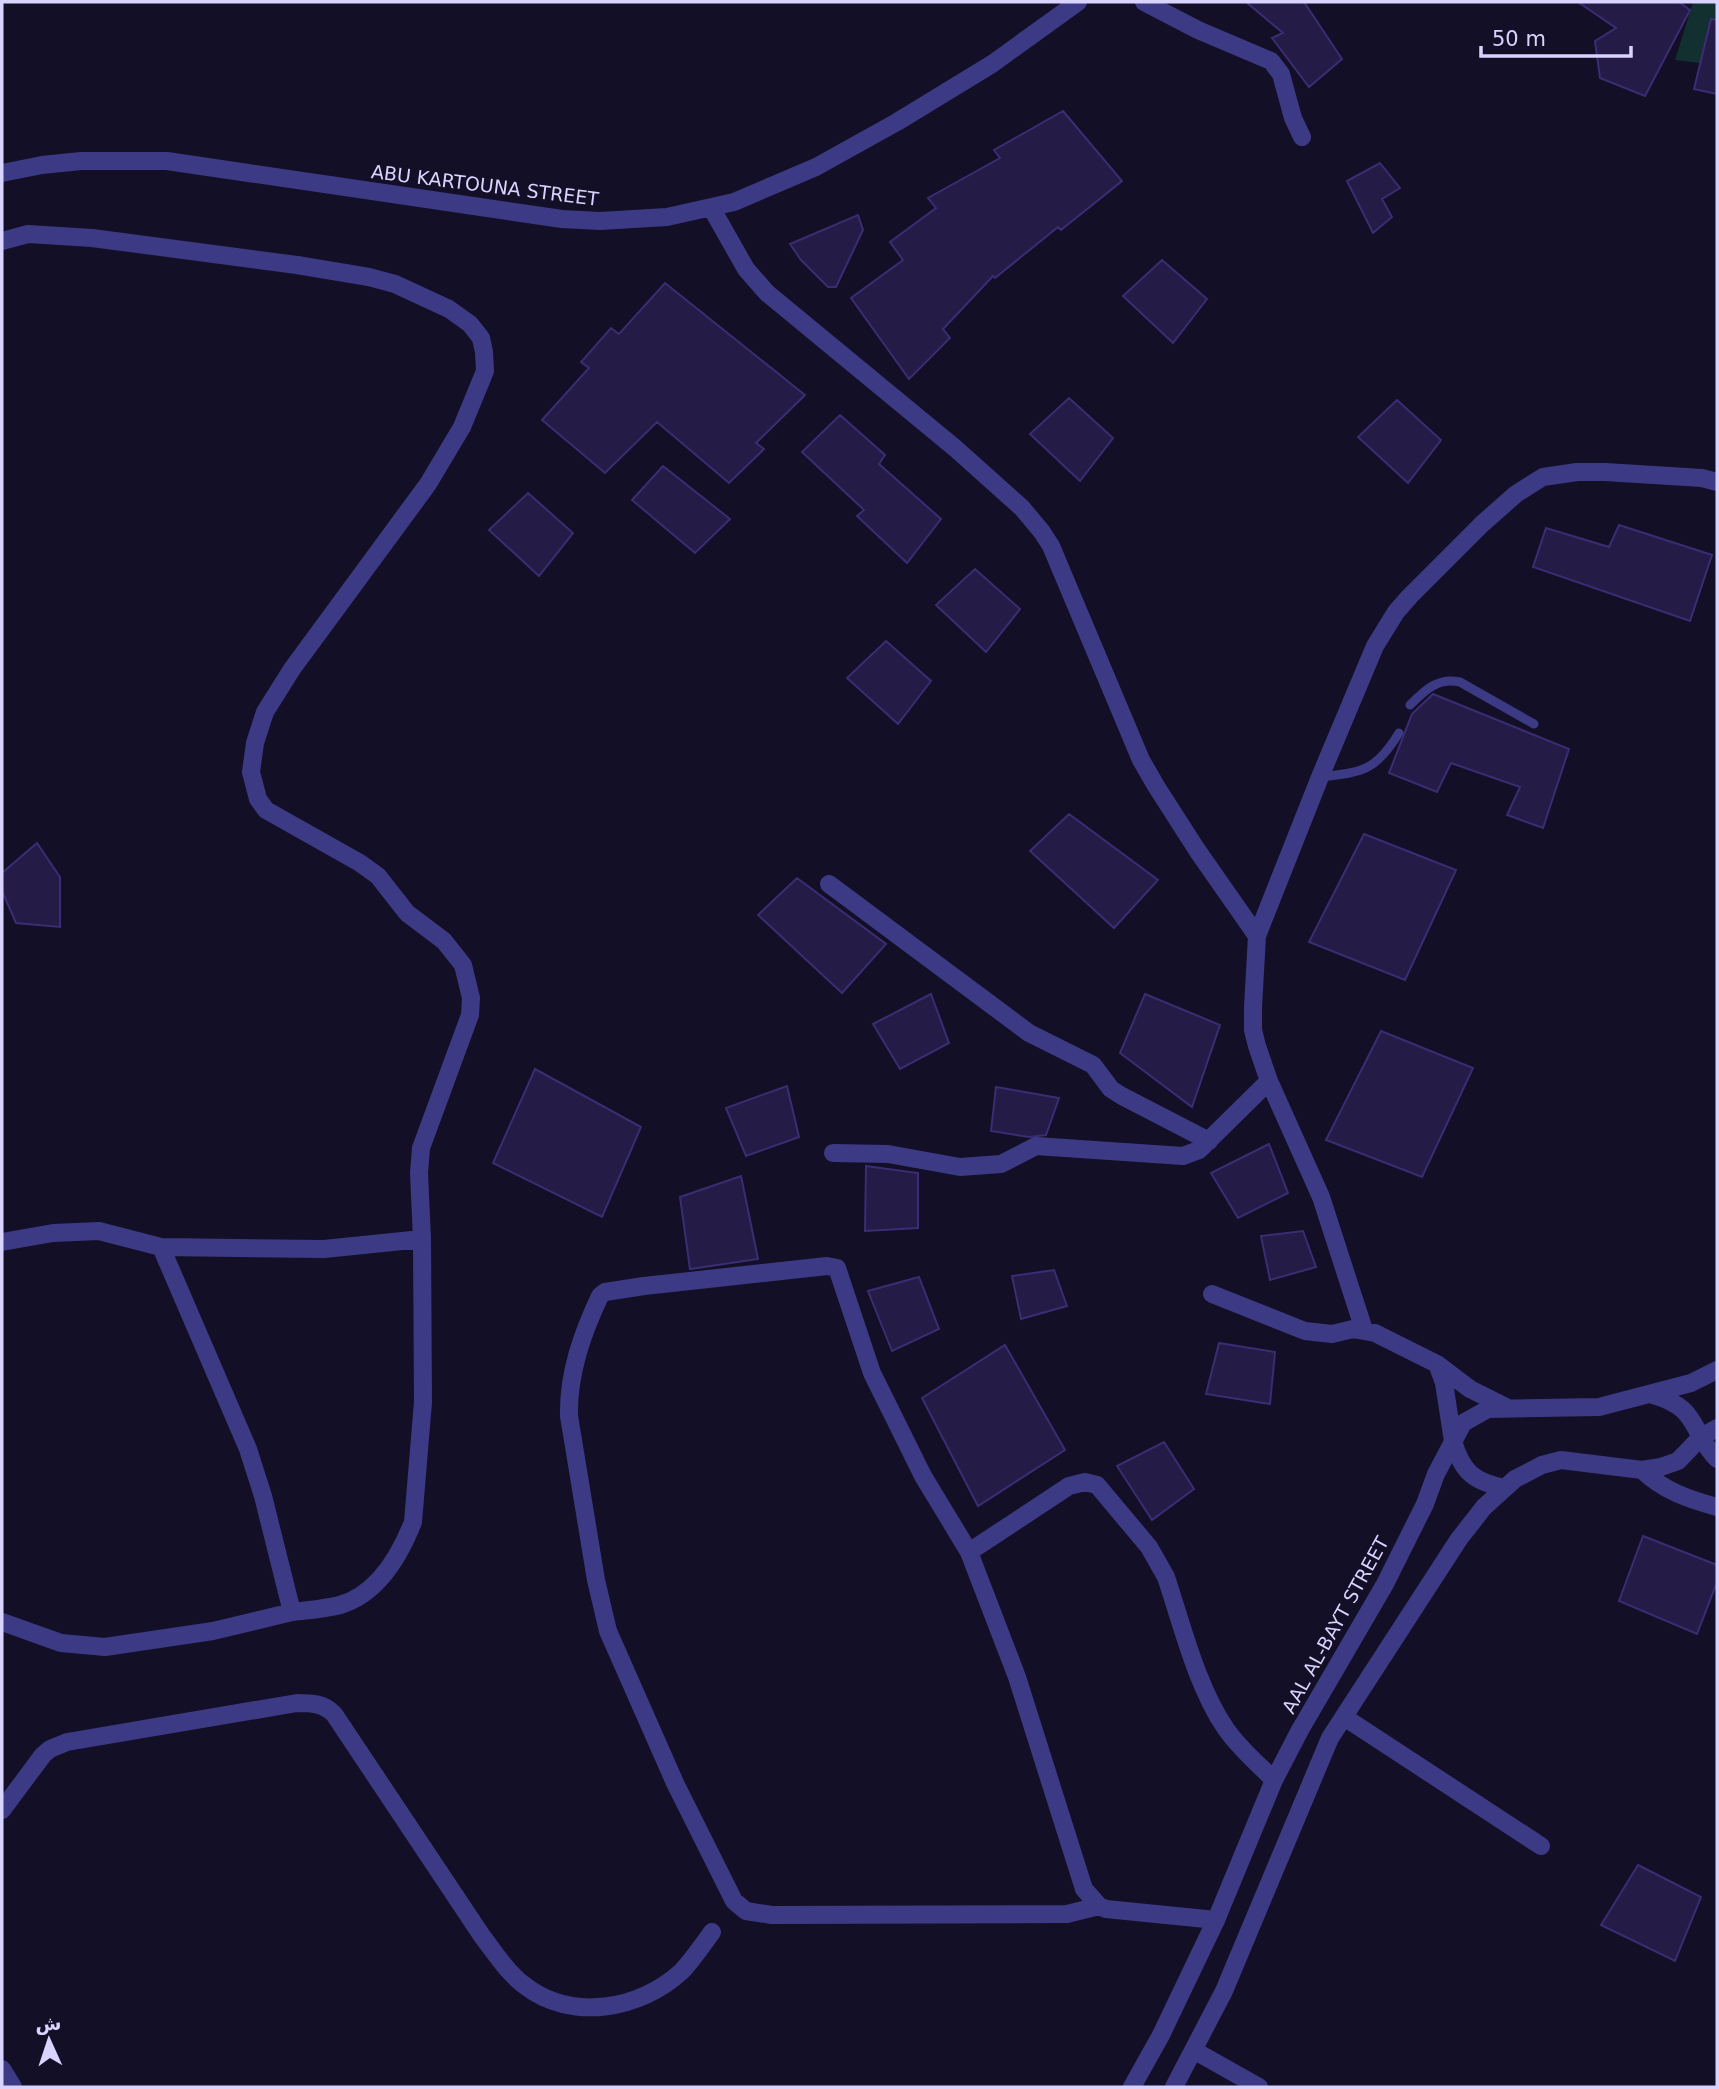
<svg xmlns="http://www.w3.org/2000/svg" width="1719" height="2089" font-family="'DejaVu Sans',Vazirmatn,sans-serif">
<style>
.green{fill:#12302f}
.building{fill:#241b47;stroke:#3b2d73;stroke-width:2}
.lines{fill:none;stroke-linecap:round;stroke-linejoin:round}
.service{stroke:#3d3a85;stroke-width:9}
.minor{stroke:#3d3a85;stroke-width:18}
.tertiary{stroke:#3d3a85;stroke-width:18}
.labels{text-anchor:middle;stroke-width:7;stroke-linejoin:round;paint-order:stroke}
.street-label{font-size:19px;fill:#d9d4ff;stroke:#130f26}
</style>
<rect width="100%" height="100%" fill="#130f26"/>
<path class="green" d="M1693,2H1717V65L1675,60Z"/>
<path class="building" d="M1246,2H1304L1342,59L1309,87L1272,38L1283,33Z
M1578,2H1679L1690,10L1645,96L1600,78L1595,41L1616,28Z
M1711,19L1717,20V94L1694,89Z
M1063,111L1122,181L1061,230L1058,227L995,278L993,276L943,329L950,338L909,379L851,298L903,260L890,242L936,208L928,198L1000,158L994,150Z
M1380,163L1400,188L1382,199L1392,217L1373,233L1347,181Z
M858,215L863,230L836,287H828L801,260L790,244Z
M1162,260L1207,299L1173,343L1123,296Z
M665,283L805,395L756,443L764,449L729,483L657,422L605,473L542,420L589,368L581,362L611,328L619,334Z
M1069,398L1113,438L1080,481L1030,434Z
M1397,400L1441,440L1408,483L1358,437Z
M840,415L885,455L879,464L941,519L907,563L857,516L864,510L802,452Z
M663,466L730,519L695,553L632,500Z
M528,493L573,533L539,576L489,530Z
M1619,525L1712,555L1690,621L1533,567L1546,528L1609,547Z
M975,569L1020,609L986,652L936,605Z
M886,641L931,681L898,724L847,678Z
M1433,694L1569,749L1543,828L1507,815L1520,787L1451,763L1437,792L1389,773L1412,714Z
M1069,814L1158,880L1114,928L1030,851Z
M1364,834L1456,870L1405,980L1309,942Z
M37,843L60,877V927L16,923L2,891V873Z
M797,878L886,944L842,993L758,915Z
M931,994L949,1043L900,1069L873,1024Z
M1145,994L1220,1025L1192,1107L1120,1053Z
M1381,1031L1473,1068L1422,1177L1326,1140Z
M535,1069L641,1127L602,1217L493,1163Z
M787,1086L799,1137L746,1156L726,1108Z
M996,1087L1059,1098L1046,1135L1029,1137L991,1131Z
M1269,1144L1288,1193L1238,1218L1211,1173Z
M866,1166L918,1173V1228L865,1231Z
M741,1176L758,1259L690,1269L680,1197Z
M1303,1231L1316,1267L1270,1280L1261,1236Z
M1054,1270L1067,1306L1021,1319L1012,1276Z
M919,1277L939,1329L892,1351L868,1291Z
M1219,1343L1275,1352L1270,1404L1206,1394Z
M1005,1345L1065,1450L978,1506L922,1398Z
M1164,1442L1194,1489L1152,1520L1117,1466Z
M1643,1536L1717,1565V1582L1697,1634L1619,1601Z
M1638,1865L1701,1897L1675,1961L1601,1925Z"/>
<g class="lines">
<path class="service" d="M1410,705C1425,690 1438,677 1460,682L1534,724
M1320,777C1362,772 1375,772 1399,733"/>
<path class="minor" d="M1144,2L1198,30L1271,61L1281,74L1293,118L1302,137
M2,173L42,165L81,161H167L562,219L600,221L667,217L734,202L816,167L897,122L992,64L1078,2
M712,209L746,269L767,293L955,448L1022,508L1042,532L1051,546L1141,760L1156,786L1197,850L1257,936L1253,1007V1030L1257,1046L1269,1081L1321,1197L1364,1330
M2,241L28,234L92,238L297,265L369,277L395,284L449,309L470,324L481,338L484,352L485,371L462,427L428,484L292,669L265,712L255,743L251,772L258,799L266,810L360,863L378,876L407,913L444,941L463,965L471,998L470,1015L421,1148L419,1173L422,1239
M829,884L1029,1033L1093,1065L1111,1089L1122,1096L1209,1141
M1257,936L1320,777L1375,646L1396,612L1410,596L1482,524L1516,494L1543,477L1577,472H1605L1702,478L1717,482
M833,1153L888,1154L960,1167L1001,1164L1036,1146L1183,1156L1199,1150L1269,1081
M2,1242L53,1233L99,1231L161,1247L248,1449L263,1496L292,1612L213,1631L105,1647L61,1643L2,1622
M161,1247L324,1249L422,1239L423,1402L413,1522C400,1555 378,1594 340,1605C325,1609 307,1610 292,1612
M1212,1294L1305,1331L1332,1334L1353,1329L1375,1333L1437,1364L1470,1389L1506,1407
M1437,1364L1444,1383L1453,1441
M969,1552L1069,1486L1085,1482L1097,1485L1149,1547L1166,1577C1182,1625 1197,1687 1226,1729C1239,1748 1258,1764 1274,1780
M1344,1717L1541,1846
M2,1810L43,1755L50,1749L67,1742L297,1703C311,1703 323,1703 334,1714L482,1936C495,1953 507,1972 524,1985C571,2022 640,2010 682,1971C693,1959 702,1946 712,1932
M1099,1906L1067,1914L772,1915L746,1911L734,1901L675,1783L608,1631L596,1580L569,1416C568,1374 582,1334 600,1296L605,1292L644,1286L827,1266L837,1268L872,1373L923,1476L969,1552L1017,1677L1084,1889L1099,1906L1106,1909L1216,1920
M1195,2051L1259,2087
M2,2069L13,2087"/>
<path class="tertiary" d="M1650,1394C1701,1408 1688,1429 1717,1459
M1453,1441C1462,1472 1474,1482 1505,1488
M1642,1470C1664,1491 1688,1499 1717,1507
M1132,2087L1161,2035L1216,1920L1274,1780L1300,1730L1385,1584L1425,1504L1436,1474L1463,1423L1488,1409L1599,1407L1691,1383L1717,1370
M1174,2087L1224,1991L1330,1738L1459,1539L1484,1507L1515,1479L1542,1465L1561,1460L1642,1470L1661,1467L1678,1461L1701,1437L1717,1428"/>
</g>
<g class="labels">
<g class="street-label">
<text transform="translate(485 185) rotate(7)" y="7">ABU KARTOUNA STREET</text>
<text transform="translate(1335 1625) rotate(-61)" y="7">AAL AL-BAYT STREET</text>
</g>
</g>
<rect width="1719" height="2089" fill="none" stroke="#d9d4ff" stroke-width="7"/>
<g transform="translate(49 2040) rotate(357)" stroke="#130f26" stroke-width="5" paint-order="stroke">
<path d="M0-5L12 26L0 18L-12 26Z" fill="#d9d4ff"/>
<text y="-10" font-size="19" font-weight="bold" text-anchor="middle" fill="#d9d4ff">ش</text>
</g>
<path d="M1481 46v10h150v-10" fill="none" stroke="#d9d4ff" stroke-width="3.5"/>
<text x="1492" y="46" font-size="21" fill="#d9d4ff" stroke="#130f26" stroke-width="5" paint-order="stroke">50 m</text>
</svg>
